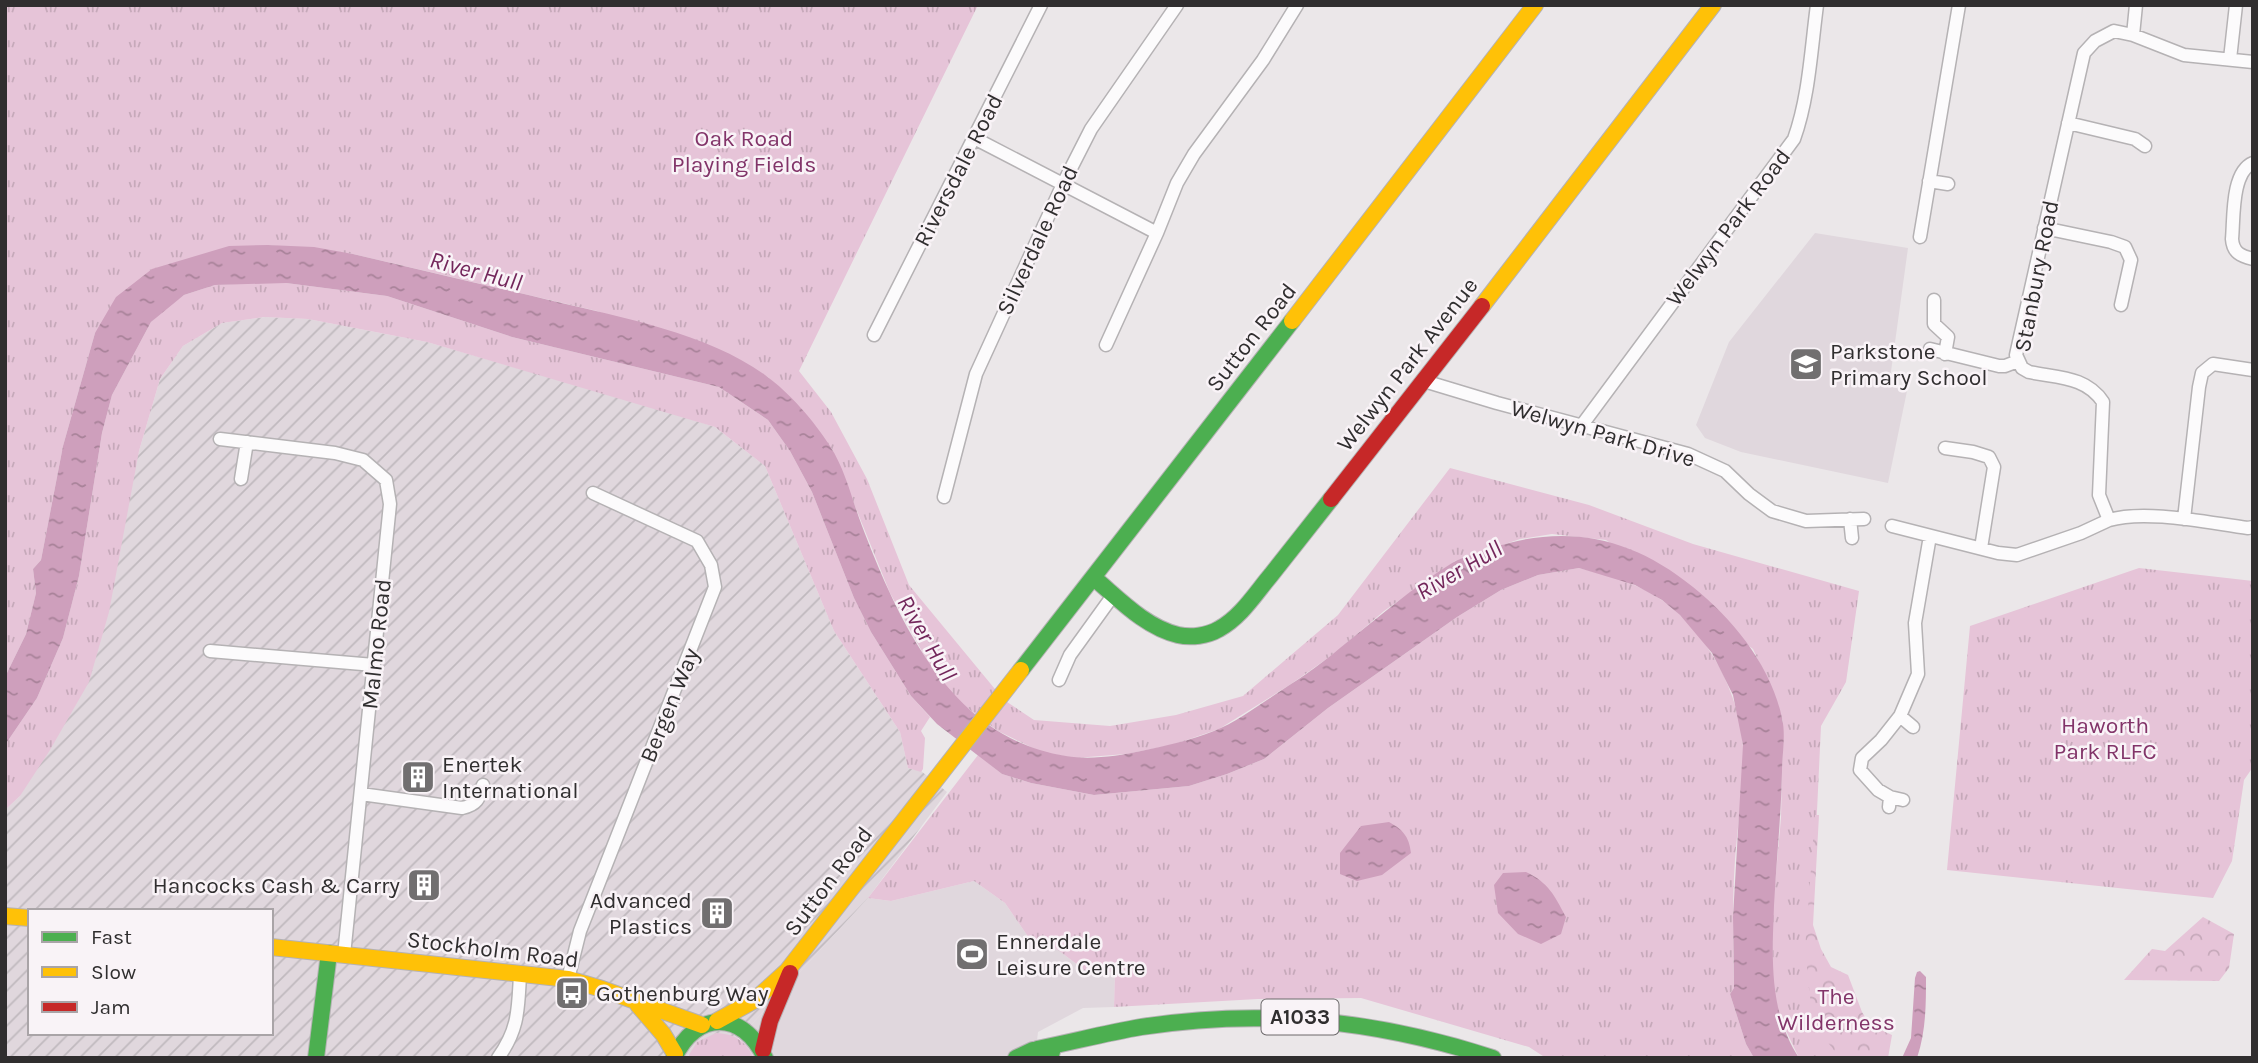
<svg xmlns="http://www.w3.org/2000/svg" width="2258" height="1063" font-family="Karla,sans-serif">
<style>
.built{fill:#e0d7dd}
.industrial{fill:url(#industrial-furrows);fill-rule:evenodd}
.grass{fill:url(#grass-tufts)}
.forest{fill:url(#forest-crowns)}
.water{fill:url(#water-ripples)}
.lines{fill:none;stroke-linecap:round;stroke-linejoin:round}
.street-casing{stroke:#b5b2b4;stroke-width:15}
.fast-casing{stroke:#b5b2b4;stroke-width:18}
.slow-casing{stroke:#b5b2b4;stroke-width:18}
.jam-casing{stroke:#b5b2b4;stroke-width:18}
.street{stroke:#fcfbfc;stroke-width:12}
.fast{stroke:#4caf50;stroke-width:16}
.slow{stroke:#ffc107;stroke-width:16}
.jam{stroke:#c62828;stroke-width:16}
.labels{text-anchor:middle;stroke-width:5;stroke-linejoin:round;paint-order:stroke}
.shield{fill:#f9f3f7;stroke:#6c696b;stroke-width:2}
.shield-label{font-size:21px;font-weight:bold;fill:#302e2f}
.park-label{font-size:23px;fill:#823469;stroke:#f9f3f7}
.street-label{font-size:23px;fill:#302e2f;stroke:#f9f3f7}
.poi-label{font-size:23px;fill:#302e2f;stroke:#f9f3f7;text-anchor:start}
.water-label{font-size:24px;font-style:italic;fill:#73265b;stroke:#f9f3f7}
</style>
<defs>
<pattern id="industrial-furrows" width="10" height="10" patternUnits="userSpaceOnUse" patternTransform="scale(1.75)"><rect width="10" height="10" fill="#e0d7dd"/><path d="M-1 1l2-2M0 10L10 0M9 11l2-2" fill="none" stroke="#c0b9be"/></pattern>
<pattern id="grass-tufts" width="24" height="20" patternUnits="userSpaceOnUse" patternTransform="scale(1.75)"><rect width="24" height="20" fill="#e6c4d8"/><path d="M3 7l-1-3M5 7V3M7 7l1-3M15 17l-1-3M17 17v-4M19 17l1-3" fill="none" stroke="#c6a9ba"/></pattern>
<pattern id="forest-crowns" width="20" height="18" patternUnits="userSpaceOnUse" patternTransform="scale(1.75)"><rect width="20" height="18" fill="#e6c4d8"/><path d="M2 6a3 3 0 1 1 6 0M12 15a3 3 0 1 1 6 0" fill="none" stroke="#c6a9ba"/></pattern>
<pattern id="water-ripples" width="26" height="14" patternUnits="userSpaceOnUse" patternTransform="scale(1.75)"><rect width="26" height="14" fill="#ce9fbc"/><path d="M2 4q2-2 4 0t4 0M15 11q2-2 4 0t4 0" fill="none" stroke="#a88299"/></pattern>
</defs>
<rect width="100%" height="100%" fill="#ebe7e9"/>
<path class="built" d="M1815,233L1908,248L1889,386L1907,391L1888,483L1741,452L1705,438L1696,425L1729,342Z
M974,881L1005,903L1029,938L1035,943L1041,937L1087,972H1115L1114,1007L1083,1008L1038,1032L1035,1058H754L739,1038L868,898L891,901Z"/>
<path class="industrial" d="M265,317L308,319L427,342L662,410L715,427L765,466L834,631L900,732L908,768L921,771L947,792L868,898L739,1038L688,1055L687,1058H5V810L20,796L139,451L160,379L183,346L222,323ZM30,911H271V1033H30Z"/>
<path class="grass" d="M5,5H978L799,371L831,412L867,479L909,585L1004,700L1034,720L1110,726L1176,715L1243,696L1338,615L1450,468L1589,505L1693,544L1859,591L1846,682L1821,726L1811,939L1857,1058H1799L1779,1016L1772,979L1773,906L1781,818L1783,721L1771,688L1753,649L1606,540L1552,534L1520,539L1455,561L1384,611L1335,653L1291,684L1219,729L1172,745L1126,754L1075,758L1041,752L998,731L962,704L935,675L890,593L832,449L797,405L768,377L597,311L353,254L268,245L95,333L63,446L41,560L33,569L36,593L26,634L5,677Z
M251,283H286L387,296L512,337L719,387L768,420L790,451L812,492L854,598L871,632L911,696L930,717L921,731L925,738L923,769L921,772L908,768L900,732L834,631L765,466L715,427L427,342L308,319L264,317L222,323L183,346L160,379L139,451L109,612L89,682L50,750L20,796L5,810V745L37,698L63,638L79,576L102,433L112,395L151,322L166,308L184,295L215,285Z
M1579,568C1608,575 1638,583 1663,601C1707,631 1740,694 1743,747C1744,784 1738,822 1735,859C1732,902 1733,945 1734,988L1730,994L1746,1044L1754,1058H1546L1529,1047L1361,998L1258,999L1114,1007L1115,972H1087L1041,937L1036,943L1029,938L1005,903L974,881L891,901L868,898L978,755L1002,774L1031,783L1094,795L1189,786L1227,774L1264,759L1328,708L1457,617L1501,590L1538,575Z
M2139,568L2253,581V767L2244,780L2232,861L2213,898L1947,870L1970,626Z
M716,1033C736,1034 745,1041 754,1058H687L697,1042Z"/>
<path class="forest" d="M1815,815H1819L1813,925L1821,949L1831,967L1848,975L1862,1012L1870,1025L1892,1035L1888,1058H1840L1829,1044L1812,1016L1805,948Z
M2203,917L2234,934L2229,968L2219,981L2124,980L2152,949L2165,951Z"/>
<path class="water" d="M268,245L314,247L353,254C420,270 486,285 553,301C621,317 709,334 765,375C790,393 814,421 830,446C846,471 852,500 862,526C899,623 952,739 1066,756C1090,760 1118,756 1141,751C1166,746 1191,740 1214,731C1234,723 1252,710 1270,698C1294,682 1318,667 1340,648C1375,620 1413,587 1452,563C1464,556 1479,553 1492,548C1566,523 1632,537 1693,587C1734,620 1771,666 1782,718C1786,735 1782,755 1782,772C1781,826 1774,880 1773,934C1772,978 1774,1019 1799,1058H1754L1746,1044L1730,994L1734,988L1733,917L1743,745L1733,695L1712,653L1680,615L1662,600L1635,585L1579,568L1538,575L1501,590L1457,617L1328,708L1264,759L1227,774L1189,786L1094,795L1031,783L1002,774L937,724L911,696L871,632L854,598L812,492L790,451L768,420L719,387L512,337L387,296L286,283L215,285L184,295L151,322L112,395L102,433L79,576L63,638L37,698L5,745V677L26,634L36,593L33,569L41,560L63,446L95,333L116,297L152,269L229,246Z
M1389,822C1403,830 1409,836 1411,853L1382,875L1357,881L1340,874V853L1361,826Z
M1526,872C1549,883 1554,895 1566,917L1561,934L1541,944L1518,934L1498,913L1494,885L1503,873Z
M1920,971L1926,977C1926,1005 1926,1031 1917,1058H1902L1911,1038L1915,978L1917,972Z"/>
<g class="lines">
<g class="street-casing">
<path id="street" d="M2133,35L2136,5
M2230,59L2236,5
M2253,62L2184,55L2133,35L2114,31L2095,41L2084,53L2016,355L2022,368L2029,372C2057,378 2086,376 2103,402L2099,495L2109,520C2146,509 2209,523 2248,528L2253,527
M2068,123L2135,139L2145,146
M974,138L1157,233
M2253,163C2231,172 2234,219 2232,239C2233,253 2241,256 2253,259
M1929,181L1948,184
M2044,228L2111,242L2125,247L2131,260L2121,305
M1920,237L1959,5
M1934,300V324L1948,337L1945,354
M874,335L1041,5
M1106,345L1157,233L1177,183L1194,154L1263,60L1297,5
M1930,349L1999,366H2005L2018,361
M1424,381L1497,403L1688,454L1725,471L1749,494L1772,511L1806,521L1864,519
M1582,425L1794,139C1809,97 1811,50 1817,5
M220,439L335,453L363,460L386,480L390,504L344,955
M1945,448L1973,452L1989,457L1994,467L1981,548
M241,479L247,442
M944,497L976,374L1063,184L1091,129L1177,5
M1850,519L1852,538
M2184,519L2199,387L2202,373L2213,364L2253,370
M1892,526L1998,553L2017,555L2081,533L2109,520
M210,651L374,665
M1059,680L1070,655L1114,594
M1900,716L1913,727
M361,794L462,808C477,805 479,799 483,785
M1890,797L1878,790L1860,770L1862,758L1881,740L1900,716L1918,674L1915,623L1930,536
M1889,807L1890,797L1903,800
M568,979L580,931L715,587L711,565L697,541L593,493
M498,1058C519,1029 518,1009 520,975"/>
</g>
<g class="fast-casing">
<path id="fast" d="M1094,578C1119,599 1145,627 1178,635C1191,638 1207,636 1219,629C1241,617 1255,594 1271,575C1291,550 1311,524 1331,499
M1021,670L1292,321
M1037,1049C1072,1042 1106,1033 1141,1027C1263,1008 1376,1020 1493,1058
M316,1058L329,953
M674,1058C696,1010 743,1010 765,1058
M1016,1058L1033,1050L1052,1052"/>
</g>
<g class="slow-casing">
<path id="slow" d="M1482,306L1713,5
M1292,321L1535,5
M5,916L30,918
M271,947L568,979L602,989L702,1025
M638,1005L663,1034L675,1054
M717,1021L755,1000L787,971L1021,670"/>
</g>
<g class="jam-casing">
<path id="jam" d="M1331,499L1482,306
M763,1050L770,1021L790,973"/>
</g>
<use href="#street" class="street"/>
<use href="#fast" class="fast"/>
<use href="#slow" class="slow"/>
<use href="#jam" class="jam"/>
</g>
<defs>
<g id="school-square" transform="scale(1.75)"><rect x="-9" y="-9" width="18" height="18" rx="4" fill="#716f70" stroke="#f9f3f7"/><path d="M0-5L7-2L0 1L-7-2ZM-4 1L0 2.5L4 1V4Q0 6-4 4Z" fill="#fff"/></g>
<g id="building-square" transform="scale(1.75)"><rect x="-9" y="-9" width="18" height="18" rx="4" fill="#716f70" stroke="#f9f3f7"/><path d="M-4-6H4V6H1V3H-1V6H-4ZM-2.5-4.3h1.7v1.8h-1.7ZM.8-4.3h1.7v1.8H.8ZM-2.5-1h1.7V.8h-1.7ZM.8-1h1.7V.8H.8Z" fill="#fff"/></g>
<g id="stadium-square" transform="scale(1.75)"><rect x="-9" y="-9" width="18" height="18" rx="4" fill="#716f70" stroke="#f9f3f7"/><path d="M0-5a6.5 5 0 1 0 0 10a6.5 5 0 1 0 0-10ZM-3.5-1.8h7v3.6h-7Z" fill="#fff"/></g>
<g id="bus-square" transform="scale(1.75)"><rect x="-9" y="-9" width="18" height="18" rx="4" fill="#716f70" stroke="#f9f3f7"/><path d="M-5-6H5V4H4V6H2V4H-2V6H-4V4H-5ZM-3.5-4V0h7V-4ZM-3.5 1.2v1.5H-2V1.2ZM2 1.2v1.5H3.5V1.2Z" fill="#fff"/></g>
</defs>
<g fill-rule="evenodd">
<use href="#school-square" x="1806" y="364"/>
<use href="#building-square" x="418" y="777"/>
<use href="#building-square" x="424" y="885"/>
<use href="#building-square" x="717" y="913"/>
<use href="#stadium-square" x="972" y="954"/>
<use href="#bus-square" x="572" y="993"/>
</g>
<g class="labels">
<rect class="shield" x="1261.5" y="999.5" width="77" height="35" rx="5"/>
<g class="shield-label">
<text x="1300" y="1024">A1033</text>
</g>
<g class="park-label">
<text x="744" y="146">Oak Road<tspan x="744" dy="26">Playing Fields</tspan></text>
<text x="2105" y="733">Haworth<tspan x="2105" dy="26">Park RLFC</tspan></text>
<text x="1836" y="1004">The<tspan x="1836" dy="26">Wilderness</tspan></text>
</g>
<g class="street-label">
<text transform="translate(958 170) rotate(-63)" y="8">Riversdale Road</text>
<text transform="translate(1728 227) rotate(-53)" y="8">Welwyn Park Road</text>
<text transform="translate(1037 240) rotate(-65)" y="8">Silverdale Road</text>
<text transform="translate(2036 276) rotate(-79)" y="8">Stanbury Road</text>
<text transform="translate(1251 337) rotate(-52)" y="8">Sutton Road</text>
<text transform="translate(1407 364) rotate(-52)" y="8">Welwyn Park Avenue</text>
<text transform="translate(1603 433) rotate(16)" y="8">Welwyn Park Drive</text>
<text transform="translate(376 644) rotate(-84)" y="8">Malmo Road</text>
<text transform="translate(669 705) rotate(-68)" y="8">Bergen Way</text>
<text transform="translate(828 881) rotate(-53)" y="8">Sutton Road</text>
<text transform="translate(493 949) rotate(7)" y="8">Stockholm Road</text>
</g>
<g class="poi-label">
<text x="1830" y="359">Parkstone<tspan x="1830" dy="26">Primary School</tspan></text>
<text x="442" y="772">Enertek<tspan x="442" dy="26">International</tspan></text>
<text x="400" y="893" text-anchor="end">Hancocks Cash &amp; Carry</text>
<text x="692" y="908" text-anchor="end">Advanced<tspan x="692" dy="26">Plastics</tspan></text>
<text x="996" y="949">Ennerdale<tspan x="996" dy="26">Leisure Centre</tspan></text>
<text x="596" y="1001">Gothenburg Way</text>
</g>
<g class="water-label">
<text transform="translate(476 271) rotate(15)" y="8">River Hull</text>
<text transform="translate(1459 570) rotate(-30)" y="8">River Hull</text>
<text transform="translate(927 638) rotate(60)" y="8">River Hull</text>
</g>
</g>
<rect width="2258" height="1063" fill="none" stroke="#302e2f" stroke-width="14"/>
<rect x="28" y="909" width="245" height="126" fill="#f9f3f7" stroke="#a9a4a7" stroke-width="2"/>
<rect x="42" y="932" width="35" height="10" fill="#4caf50" stroke="#a9a4a7" stroke-width="2"/>
<text x="91" y="944" font-size="21" fill="#302e2f">Fast</text>
<rect x="42" y="967" width="35" height="10" fill="#ffc107" stroke="#a9a4a7" stroke-width="2"/>
<text x="91" y="979" font-size="21" fill="#302e2f">Slow</text>
<rect x="42" y="1002" width="35" height="10" fill="#c62828" stroke="#a9a4a7" stroke-width="2"/>
<text x="91" y="1014" font-size="21" fill="#302e2f">Jam</text>
</svg>
